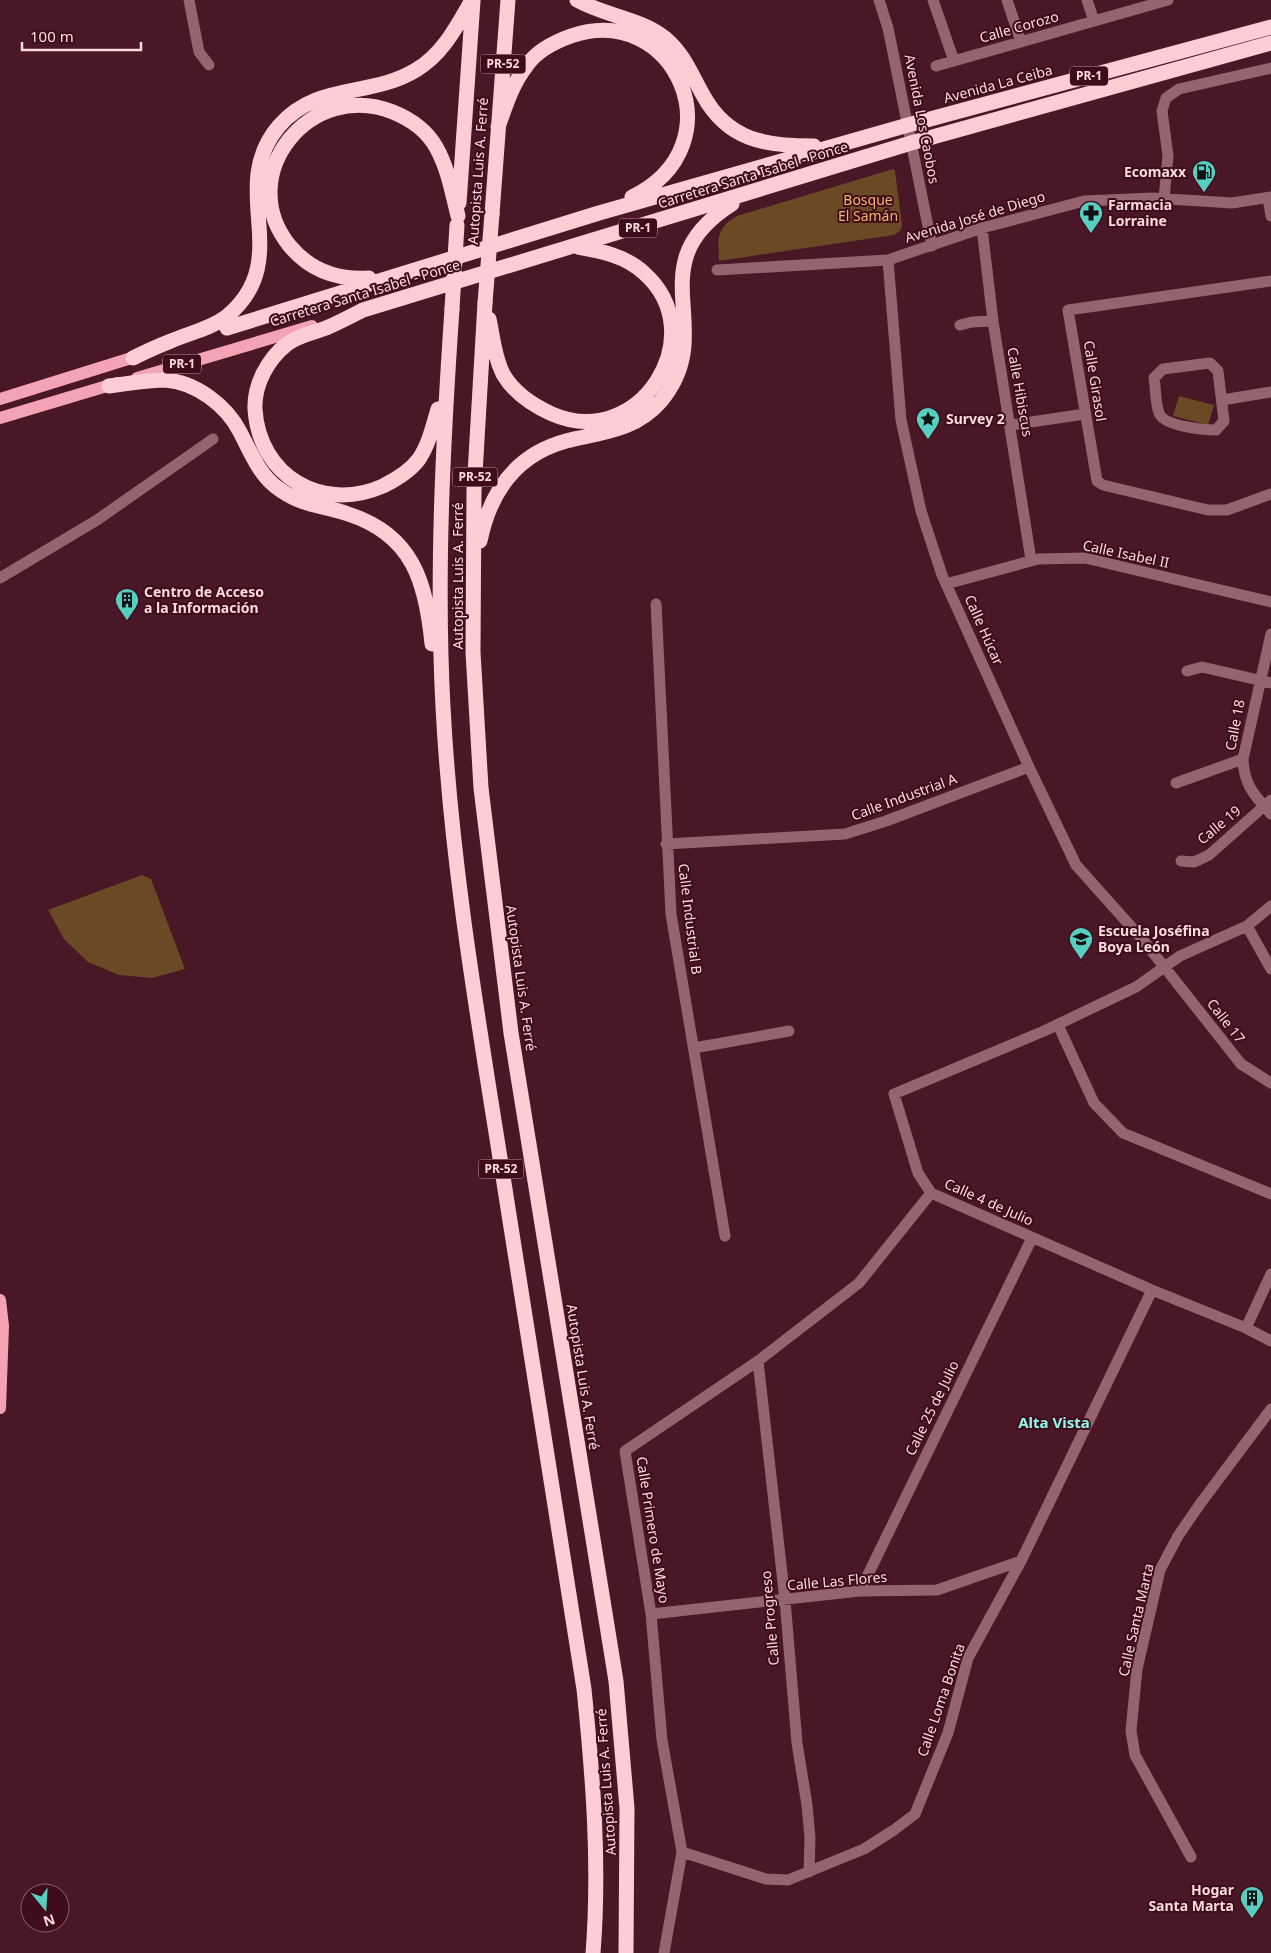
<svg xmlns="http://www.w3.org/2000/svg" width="1271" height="1953" font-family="'Noto Sans',sans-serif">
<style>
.green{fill:#6a4925}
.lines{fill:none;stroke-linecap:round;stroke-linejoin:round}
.minor{stroke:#95646e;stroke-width:11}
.major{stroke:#f4a3b4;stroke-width:12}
.highway{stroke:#fdccd5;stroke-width:15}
.highway-bridge{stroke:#fdccd5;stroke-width:15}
.labels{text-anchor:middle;stroke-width:4;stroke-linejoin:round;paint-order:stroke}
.shield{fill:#3e0c1b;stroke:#c29ca4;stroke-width:1}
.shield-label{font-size:12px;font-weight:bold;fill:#fbd9df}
.street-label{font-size:14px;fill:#fbd9df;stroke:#3e0c1b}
.poi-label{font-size:14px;font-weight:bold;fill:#fbd9df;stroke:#3e0c1b;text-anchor:start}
.park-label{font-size:14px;fill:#f5b571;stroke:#3e0c1b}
.neighbourhood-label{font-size:15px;font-weight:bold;fill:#8ff8ec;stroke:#3e0c1b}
</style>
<rect width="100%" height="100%" fill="#491725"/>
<path class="green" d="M893,169L895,171L902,225L900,231L894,235L719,261C718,238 716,228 737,216Z
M1179,396L1214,405L1208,425L1173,416Z
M142,875L151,879L185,969L152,978L119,975L88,962L64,939L48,910Z"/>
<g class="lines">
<path class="minor" d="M189,0L199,52L209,65
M879,0L888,28L932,246
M933,0L954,61
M1007,0L1021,42
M1087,0L1094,21
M936,66L1168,0
M1268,198L1271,216
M1164,199L1168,156L1162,111L1166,98L1179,89L1271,68
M982,228L993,321L1031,560
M888,260L901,420L921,511L942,575L1029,767L1076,865L1143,940L1241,1064L1271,1083
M717,270L888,260L982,228L1084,201L1153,198L1232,203L1271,197
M1271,281L1068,310L1097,481L1103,485L1208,510H1227L1271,494
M960,325L972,322L993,321
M1210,363L1218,371L1224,421L1216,430C1204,430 1163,426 1159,413C1155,403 1156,388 1154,378L1163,369Z
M1222,400L1271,392
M1011,425L1085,414
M0,578L97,520L213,439
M946,584L1038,559L1085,558L1271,602
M656,604L671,914L725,1236
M1271,634L1243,759C1244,785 1254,795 1271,814
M1187,671L1202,667L1271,683
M1176,783L1243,759
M666,844L845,834L886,821L1029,767
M1181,861L1194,862L1209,855L1271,800
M1271,906L1247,926L1180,956L1136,987L1044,1031L894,1094L918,1173L931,1193L1152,1290L1246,1328L1271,1341
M1247,926L1271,969
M1058,1025L1094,1103L1123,1133L1271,1194
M694,1048L789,1031
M1246,1328L1271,1274
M758,1361L785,1600L797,1743L807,1805L810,1838L809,1872
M860,1591L1032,1238
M651,1614L860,1591L937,1590L1021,1561
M682,1852L766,1879L788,1880L864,1849L894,1830L915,1814L948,1733L968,1658L1021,1561L1152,1290
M1191,1857L1135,1755L1131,1731L1137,1669L1160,1570L1178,1536L1200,1504L1271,1409
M664,1953L682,1852L662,1740L651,1614L625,1451L758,1361L859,1283L931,1193"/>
<path class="major" d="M137,378L312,326
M0,399L141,355
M0,418L117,383
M0,1300L3,1326L0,1408"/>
<path class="highway" d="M577,0C605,16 640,18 665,38C684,54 691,74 703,95C728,141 766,146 814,146
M498,127C506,105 512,84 527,65C537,51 554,42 571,36C674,0 740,145 632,197
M459,203L473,1
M492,214L508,0
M369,278C337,280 310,271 289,245C233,174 311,79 393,112C410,119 427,131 436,147C448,168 452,192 458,216
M485,303L474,491L473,652L481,788L511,1033L616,1681L627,1808L626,1953
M452,309C443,441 436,575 443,707C451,861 477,1013 501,1164C528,1339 556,1514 584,1689C593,1777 600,1865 593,1953
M489,319C493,337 494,356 503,374C514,393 532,405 552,414C639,452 714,335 644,273C626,256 601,251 578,247
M227,328L599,213L908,125L1271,27
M133,358C145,352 158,346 171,341C189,333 210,329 226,317C297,259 225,189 279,126C317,82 370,98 416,70C443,54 457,26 472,0
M109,386C127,384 146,380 165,380C196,382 227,406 240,432C250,451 258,472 275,486C302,507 319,504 348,514C413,535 426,582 432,644
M438,409C433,426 429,444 419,459C411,470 395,480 383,486C322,513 259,476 255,409C254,384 268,359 287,344C299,335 313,333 326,328C338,323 351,316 363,310L911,143L1271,43
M480,541C490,492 515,455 566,441C602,432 635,431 661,401C721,329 635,265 732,204"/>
<path class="highway-bridge" d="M485,303L492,214
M452,309L457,225"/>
</g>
<defs>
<g id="fuel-pin" transform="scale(1.25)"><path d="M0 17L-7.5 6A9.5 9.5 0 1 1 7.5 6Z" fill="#57cec2" stroke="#3e0c1b"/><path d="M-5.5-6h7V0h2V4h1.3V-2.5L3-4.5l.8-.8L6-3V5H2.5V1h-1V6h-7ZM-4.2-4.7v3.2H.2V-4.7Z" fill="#111"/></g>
<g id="pharmacy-pin" transform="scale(1.25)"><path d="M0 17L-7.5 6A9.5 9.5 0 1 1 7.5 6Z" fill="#57cec2" stroke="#3e0c1b"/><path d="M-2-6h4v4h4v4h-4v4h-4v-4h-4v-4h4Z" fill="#111"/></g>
<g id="sight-pin" transform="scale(1.25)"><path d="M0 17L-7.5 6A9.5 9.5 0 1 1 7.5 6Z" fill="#57cec2" stroke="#3e0c1b"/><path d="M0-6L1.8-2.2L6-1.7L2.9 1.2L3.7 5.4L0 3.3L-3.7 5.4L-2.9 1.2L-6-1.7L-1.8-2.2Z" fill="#111"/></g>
<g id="building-pin" transform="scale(1.25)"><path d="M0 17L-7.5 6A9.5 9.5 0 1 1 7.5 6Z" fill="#57cec2" stroke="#3e0c1b"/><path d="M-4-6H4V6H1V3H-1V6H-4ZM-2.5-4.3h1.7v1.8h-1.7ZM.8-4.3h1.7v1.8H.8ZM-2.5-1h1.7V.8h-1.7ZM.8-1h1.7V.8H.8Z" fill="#111"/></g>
<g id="school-pin" transform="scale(1.25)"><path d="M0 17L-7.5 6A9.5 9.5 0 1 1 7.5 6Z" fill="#57cec2" stroke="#3e0c1b"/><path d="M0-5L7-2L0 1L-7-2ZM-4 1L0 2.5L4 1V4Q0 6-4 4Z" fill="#111"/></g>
</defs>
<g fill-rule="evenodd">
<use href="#fuel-pin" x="1204" y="172"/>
<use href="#pharmacy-pin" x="1091" y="213"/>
<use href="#sight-pin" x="928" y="419"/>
<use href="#building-pin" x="127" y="600"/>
<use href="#school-pin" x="1081" y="939"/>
<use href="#building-pin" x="1252" y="1898"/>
</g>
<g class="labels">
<g class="shield">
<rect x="480.5" y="54.5" width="45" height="19" rx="4"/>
<rect x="1070" y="66.5" width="38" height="19" rx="4"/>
<rect x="619" y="218.5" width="38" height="19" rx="4"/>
<rect x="163" y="354.5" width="38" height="19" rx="4"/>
<rect x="452.5" y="467.5" width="45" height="19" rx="4"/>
<rect x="478.5" y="1159.5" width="45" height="19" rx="4"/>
</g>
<g class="shield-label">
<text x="503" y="68">PR-52</text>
<text x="1089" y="80">PR-1</text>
<text x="638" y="232">PR-1</text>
<text x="182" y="368">PR-1</text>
<text x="475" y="481">PR-52</text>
<text x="501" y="1173">PR-52</text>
</g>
<g class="street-label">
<text transform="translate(1019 27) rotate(-16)" y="5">Calle Corozo</text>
<text transform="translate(998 84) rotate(-15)" y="5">Avenida La Ceiba</text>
<text transform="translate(922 119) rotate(79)" y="5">Avenida Los Caobos</text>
<text transform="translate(478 171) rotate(-86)" y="5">Autopista Luis A. Ferré</text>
<text transform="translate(753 175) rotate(-17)" y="5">Carretera Santa Isabel - Ponce</text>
<text transform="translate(975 217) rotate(-17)" y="5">Avenida José de Diego</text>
<text transform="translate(365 293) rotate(-17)" y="5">Carretera Santa Isabel - Ponce</text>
<text transform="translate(1095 381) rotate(81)" y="5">Calle Girasol</text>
<text transform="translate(1020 392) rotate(80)" y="5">Calle Hibiscus</text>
<text transform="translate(1126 554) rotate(12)" y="5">Calle Isabel II</text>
<text transform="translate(458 576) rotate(-90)" y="5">Autopista Luis A. Ferré</text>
<text transform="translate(984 630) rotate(66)" y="5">Calle Húcar</text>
<text transform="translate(1235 725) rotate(-79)" y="5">Calle 18</text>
<text transform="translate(904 797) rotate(-20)" y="5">Calle Industrial A</text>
<text transform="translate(1219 825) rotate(-40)" y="5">Calle 19</text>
<text transform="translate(690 919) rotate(83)" y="5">Calle Industrial B</text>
<text transform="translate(521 978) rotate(82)" y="5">Autopista Luis A. Ferré</text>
<text transform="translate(1226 1021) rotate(52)" y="5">Calle 17</text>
<text transform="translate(989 1202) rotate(24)" y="5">Calle 4 de Julio</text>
<text transform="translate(583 1377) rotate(81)" y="5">Autopista Luis A. Ferré</text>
<text transform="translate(932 1408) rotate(-64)" y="5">Calle 25 de Julio</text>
<text transform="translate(653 1530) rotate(81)" y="5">Calle Primero de Mayo</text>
<text transform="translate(837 1581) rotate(-5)" y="5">Calle Las Flores</text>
<text transform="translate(770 1618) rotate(-95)" y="5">Calle Progreso</text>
<text transform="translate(1136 1620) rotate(-77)" y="5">Calle Santa Marta</text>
<text transform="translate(941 1700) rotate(-71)" y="5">Calle Loma Bonita</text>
<text transform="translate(606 1782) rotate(-94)" y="5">Autopista Luis A. Ferré</text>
</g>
<g class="poi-label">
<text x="1186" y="177" text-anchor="end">Ecomaxx</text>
<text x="1108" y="210">Farmacia<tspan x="1108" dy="16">Lorraine</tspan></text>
<text x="946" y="424">Survey 2</text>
<text x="144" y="597">Centro de Acceso<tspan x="144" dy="16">a la Información</tspan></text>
<text x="1098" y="936">Escuela Joséfina<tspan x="1098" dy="16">Boya León</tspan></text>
<text x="1234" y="1895" text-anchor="end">Hogar<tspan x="1234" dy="16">Santa Marta</tspan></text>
</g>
<g class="park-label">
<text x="868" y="205">Bosque<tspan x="868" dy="16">El Samán</tspan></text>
</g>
<g class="neighbourhood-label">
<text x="1054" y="1428">Alta Vista</text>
</g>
</g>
<g transform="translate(45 1908) rotate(162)"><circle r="24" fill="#3e0c1b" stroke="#8a5e69"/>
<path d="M0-4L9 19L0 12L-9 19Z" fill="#57cec2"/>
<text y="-8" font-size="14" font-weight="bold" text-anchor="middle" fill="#fbd9df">N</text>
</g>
<path d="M22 42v8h119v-8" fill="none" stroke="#fbd9df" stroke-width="2.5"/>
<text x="30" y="42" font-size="15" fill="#fbd9df" stroke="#3e0c1b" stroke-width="4" paint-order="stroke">100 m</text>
</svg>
